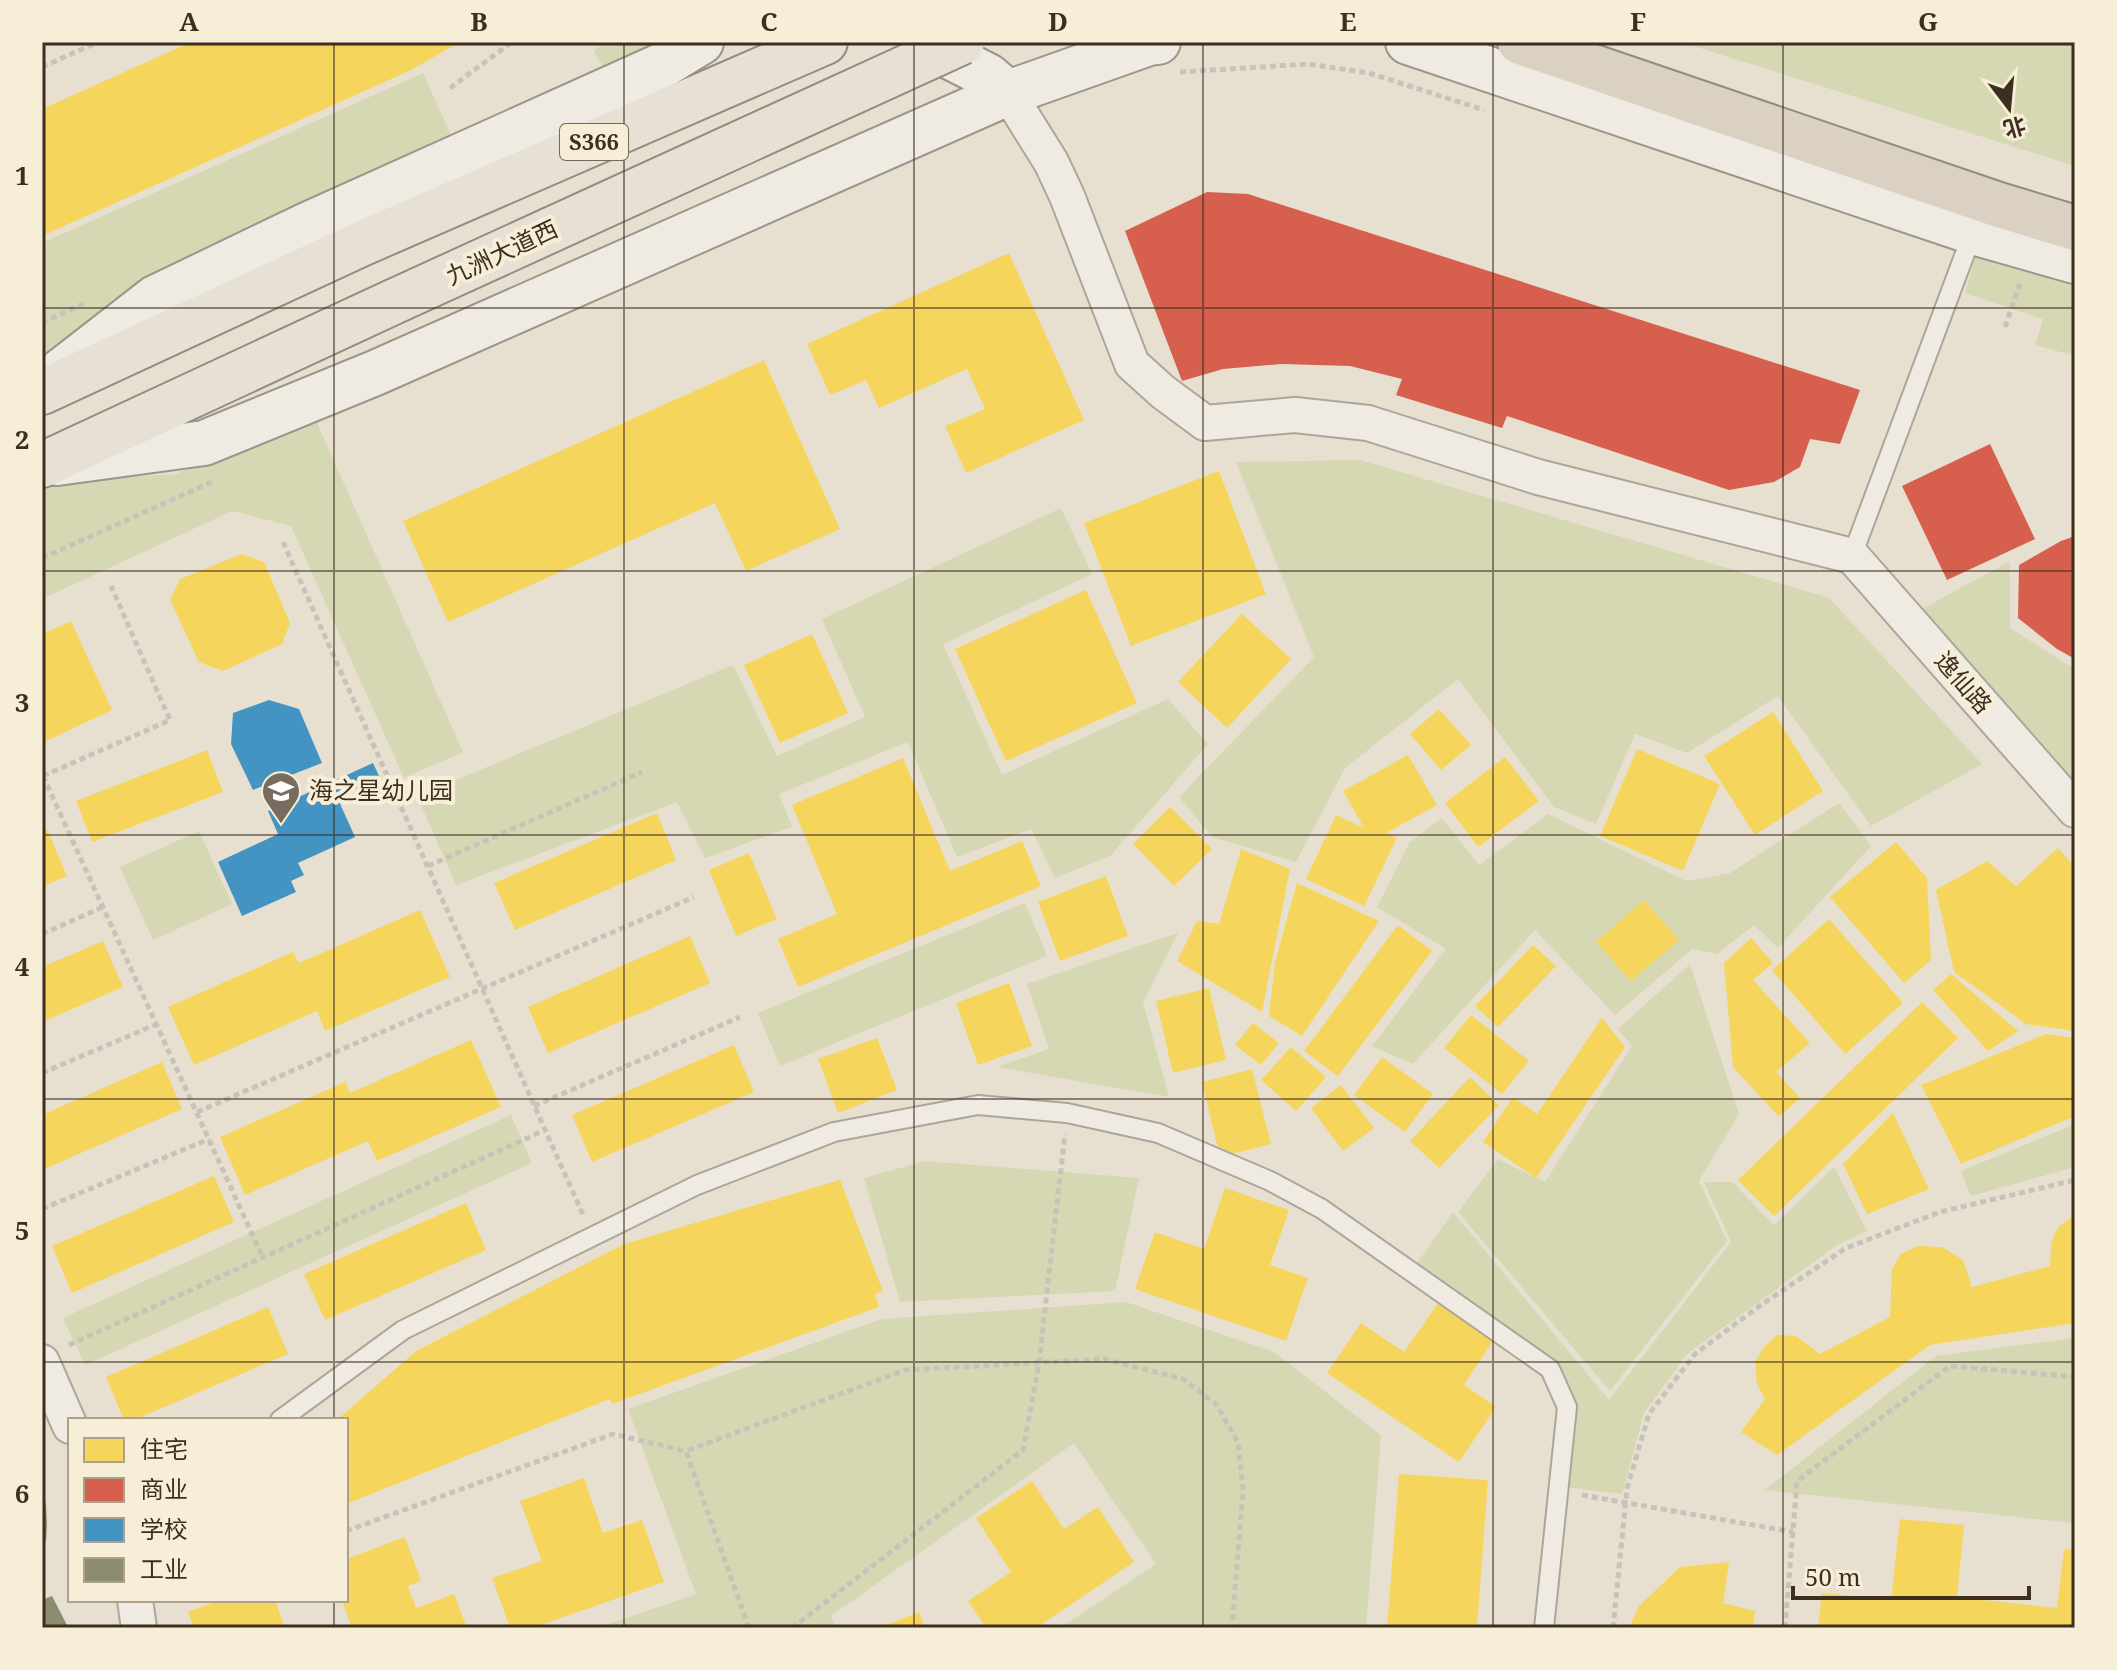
<svg xmlns="http://www.w3.org/2000/svg" width="2117" height="1670" font-family="'Noto Serif','Noto Sans SC',serif">
<style>
.green{fill:#d6d7b3}
.homes{fill:#f6d55c}
.shops{fill:#d6604d}
.schools{fill:#4393c3}
.industry{fill:#8c8c6e}
.lines{fill:none;stroke-linecap:round;stroke-linejoin:round}
.lane-casing{stroke:#ada599;stroke-width:22}
.street-casing{stroke:#ada599;stroke-width:38}
.secondary-casing{stroke:#9c958a;stroke-width:48}
.primary-casing{stroke:#928b80;stroke-width:48}
.highway-casing{stroke:#928b80;stroke-width:48}
.path{stroke:#c8c2b9;stroke-width:5;stroke-dasharray:6 4;stroke-linecap:butt}
.lane{stroke:#efebe3;stroke-width:18}
.street{stroke:#efebe3;stroke-width:34}
.secondary{stroke:#efebe3;stroke-width:44}
.primary{stroke:#e6e1d4;stroke-width:44}
.highway{stroke:#dad1c2;stroke-width:44}
.primary-bridge-casing{stroke:#928b80;stroke-width:48;stroke-linecap:butt}
.primary-bridge{stroke:#e6e1d4;stroke-width:44}
.grid{fill:none;stroke:#3d2e20;stroke-width:2;stroke-opacity:0.55}
.labels{text-anchor:middle;stroke-width:8;stroke-linejoin:round;paint-order:stroke}
.shield{fill:#f7eed8;stroke:#756857;stroke-width:2}
.shield-label{font-size:22px;font-weight:bold;fill:#3d2e20}
.street-label{font-size:24px;fill:#3d2e20;stroke:#f7eed8}
.poi-label{font-size:24px;fill:#3d2e20;stroke:#f7eed8;text-anchor:start}
.neatline{fill:none;stroke:#3d2e20;stroke-width:3}
.grid-label{font-size:26px;text-anchor:middle;font-weight:bold;fill:#3d2e20}
</style>
<rect width="100%" height="100%" fill="#e7e0d1"/>
<path class="green" d="M607,42H664L604,71L594,50Z
M1681,42H2075V166Z
M423,73L455,144L42,374V243Z
M1979,244L2075,271V356L2035,345L2043,319L1965,293Z
M313,414L463,752L404,778L291,526L232,511L42,599V484L48,481L176,474Z
M1360,460L1829,598L1982,764L1871,826L1778,696L1687,753L1635,734L1596,824L1554,807L1458,679L1345,768L1296,862L1212,837L1179,797L1314,657L1236,462Z
M1061,508L1092,574L943,644L1002,775L1168,699L1208,744L1110,856L1055,878L1031,829L957,857L908,742L779,794L792,827L705,858L677,802L456,885L417,796L733,665L777,756L865,717L822,619Z
M2010,561V628L2075,669V782L1922,609Z
M1839,803L1871,846L1778,948L1754,925L1717,954L1692,949L1615,1015L1535,930L1413,1064L1372,1046L1446,949L1377,907L1409,843L1442,818L1479,865L1548,814L1686,881L1730,873Z
M199,831L232,904L153,940L120,867Z
M1025,903L1047,956L780,1066L758,1013Z
M1178,933L1143,1002L1169,1097L997,1067L1049,1049L1027,984Z
M1690,964L1739,1114L1699,1181L1727,1241L1610,1391L1458,1212L1498,1159L1545,1182L1632,1046L1618,1029Z
M511,1115L532,1163L85,1365L63,1318Z
M2075,1124V1167L1971,1196L1961,1171Z
M925,1161L1139,1178L1115,1291L900,1302L864,1178Z
M1834,1167L1867,1231L1837,1245L1687,1354L1644,1413L1622,1494L1564,1487L1573,1408L1554,1365L1415,1266L1453,1212L1609,1400L1731,1242L1704,1182H1732L1774,1225Z
M1126,1302L1274,1352L1381,1435L1366,1628H1060L1156,1564L1074,1443L831,1616L835,1628H597L696,1594L628,1409L882,1319Z
M2075,1338V1523L1765,1490L1936,1356Z"/>
<path class="homes" d="M191,42H460L411,70L42,236V109Z
M1009,253L1084,420L966,473L945,426L985,409L967,369L879,408L866,380L830,395L807,344Z
M764,360L840,529L746,571L715,503L448,622L403,521Z
M1219,471L1266,594L1131,646L1084,523Z
M242,554L264,562L290,623L282,644L223,671L199,662L170,600L180,579Z
M1086,590L1137,703L1006,761L955,649Z
M1242,614L1291,659L1227,728L1178,682Z
M71,621L112,710L42,743V634Z
M812,634L848,713L780,743L744,665Z
M1439,709L1471,745L1441,770L1410,734Z
M1773,712L1823,791L1755,835L1704,756Z
M1637,749L1720,784L1683,871L1600,836Z
M207,750L223,792L92,842L76,801Z
M1408,755L1437,805L1386,833L1397,838L1364,906L1306,879L1336,815L1364,828L1343,791Z
M1505,757L1539,801L1478,847L1445,803Z
M903,758L950,871L1022,841L1041,886L798,987L778,939L837,914L792,805Z
M1170,807L1212,849L1174,886L1133,844Z
M657,813L676,860L515,930L494,883Z
M47,829L67,876L42,887V831Z
M1896,842L1927,878L1931,960L1904,983L1830,897Z
M2058,848L2075,867V1031L2026,1024L1954,972L1936,890L1987,861L2016,886Z
M1241,849L1290,869L1262,1012L1177,961L1197,921L1219,924Z
M749,853L777,919L736,936L709,870Z
M1106,876L1128,936L1060,961L1038,902Z
M1297,883L1379,921L1302,1036L1269,1016L1275,962Z
M1644,900L1679,940L1631,981L1596,942Z
M420,910L450,977L325,1031L317,1011L194,1065L168,1007L293,952L299,963Z
M1829,919L1903,1003L1845,1054L1772,970Z
M1398,925L1432,951L1338,1076L1304,1051Z
M690,936L710,983L548,1053L528,1007Z
M1751,938L1773,963L1753,980L1810,1043L1776,1072L1800,1098L1779,1117L1733,1067L1724,963Z
M103,941L123,987L42,1022V967Z
M1533,945L1556,966L1498,1027L1475,1006Z
M1951,974L2018,1031L1988,1051L1933,990Z
M1009,983L1032,1046L978,1065L956,1003Z
M1209,988L1226,1060L1173,1073L1156,1001Z
M1922,1002L1958,1038L1774,1216L1738,1180Z
M1471,1015L1529,1061L1502,1094L1444,1048Z
M1602,1018L1625,1047L1536,1178L1483,1142L1513,1097L1537,1114Z
M1253,1023L1279,1043L1261,1065L1235,1045Z
M2046,1034L2075,1038V1116L1961,1164L1921,1085Z
M877,1038L897,1090L838,1113L818,1059Z
M471,1040L501,1107L377,1161L368,1141L245,1195L220,1137L345,1082L350,1093Z
M734,1045L754,1092L592,1162L572,1115Z
M1291,1047L1326,1077L1296,1111L1261,1080Z
M1382,1057L1433,1094L1405,1132L1354,1095Z
M162,1062L182,1109L42,1170V1115Z
M1252,1069L1271,1144L1220,1157L1202,1082Z
M1470,1077L1499,1105L1439,1168L1410,1141Z
M1341,1085L1374,1128L1343,1151L1311,1108Z
M1893,1113L1929,1189L1867,1214L1843,1164Z
M214,1176L234,1222L72,1293L52,1246Z
M840,1180L883,1291L875,1294L879,1307L612,1404L610,1399L346,1504V1420H337L416,1351L624,1244Z
M1225,1188L1289,1210L1270,1265L1308,1278L1286,1341L1135,1289L1155,1232L1204,1249Z
M466,1203L486,1250L325,1320L304,1274Z
M2075,1215V1323L1930,1345L1777,1455L1741,1432L1765,1399L1757,1384L1755,1362L1764,1347L1777,1335L1796,1336L1820,1354L1890,1317L1892,1269L1901,1254L1918,1246L1942,1247L1963,1260L1972,1287L2050,1266L2051,1243L2059,1226Z
M1441,1299L1496,1336L1464,1385L1496,1407L1459,1462L1327,1373L1361,1323L1404,1352Z
M268,1307L288,1354L134,1420H124L106,1377Z
M1399,1474L1488,1480L1477,1628H1387Z
M584,1478L603,1533L642,1520L664,1582L532,1628H510L492,1578L542,1561L520,1501Z
M1032,1481L1064,1529L1098,1507L1134,1562L1036,1628H986L968,1601L1011,1572L976,1518Z
M1900,1519L1964,1525L1957,1597L2057,1608L2064,1549L2075,1550V1628H1818L1822,1593L1891,1600Z
M405,1537L421,1581L408,1586L416,1608L454,1594L467,1628H346L351,1626L342,1600H346V1559Z
M1729,1562L1723,1603L1755,1611L1753,1628H1629L1639,1606L1680,1567Z
M220,1600H275L285,1628H194L188,1612Z
M919,1612L925,1628H879Z"/>
<path class="shops" d="M1207,192L1248,194L1860,390L1840,444L1810,439L1800,467L1774,482L1729,490L1507,416L1502,428L1396,395L1402,379L1350,366L1282,364L1223,369L1182,381L1125,231Z
M1990,444L2035,539L1947,580L1902,486Z
M2075,536V659L2057,649L2018,618L2019,565L2061,541Z"/>
<path class="schools" d="M269,700L299,709L322,763L253,790L231,744L233,713Z
M373,763L380,778L337,797L355,837L298,863L304,875L291,881L296,892L242,916L218,862L278,834L268,811Z"/>
<path class="industry" d="M42,1495L46,1504L47,1525L46,1541L42,1543Z
M52,1596L68,1627L66,1628H42V1600Z"/>
<g class="lines">
<g class="lane-casing">
<path id="lane" d="M1852,556L1973,232
M280,1420L403,1330L697,1185L834,1132L978,1105L1067,1113L1158,1133L1270,1181L1322,1209L1550,1369L1567,1407L1544,1628"/>
</g>
<g class="street-casing">
<path id="street" d="M1008,93L1051,162L1067,196L1132,364L1163,392L1205,423L1295,415L1368,423L1538,477L1852,556L2075,810
M42,1362L70,1426
M135,1600L139,1628"/>
</g>
<g class="secondary-casing">
<path id="secondary" d="M921,42L988,76L1008,93
M1408,42L1973,232L2075,261
M52,378L155,298L307,225L665,64L701,42
M57,463L204,443L375,373L1008,93L1149,43L1158,42"/>
</g>
<g class="primary-casing">
<path id="primary" d="M42,392L363,243L825,42
M42,465L393,302"/>
</g>
<g class="highway-casing">
<path id="highway" d="M1520,42L1999,205L2075,228"/>
</g>
<path class="path" d="M42,67L98,42
M1180,72L1308,64L1369,73L1484,110
M450,88L512,42
M42,323L83,304
M2005,327L2020,283
M283,542L584,1217
M42,558L214,481
M43,776L263,1258
M43,776L170,720L111,586
M428,866L642,772
M42,934L103,907
M42,1073L157,1024
M534,1106L740,1017
M197,1112L694,897
M42,1209L209,1139
M69,1345L545,1130
M1582,1495L1793,1532
M346,1531L613,1434L686,1451
M749,1628L686,1451L905,1370L1104,1359L1183,1379L1216,1404L1238,1442L1243,1490L1232,1628
M792,1628L1023,1450L1039,1363L1065,1134
M1613,1628L1627,1488L1649,1414L1695,1354L1758,1307L1846,1248L1940,1212L2075,1180
M1785,1628L1797,1481L1950,1366L2075,1377"/>
<use href="#lane" class="lane"/>
<use href="#street" class="street"/>
<use href="#secondary" class="secondary"/>
<use href="#primary" class="primary"/>
<use href="#highway" class="highway"/>
<g class="primary-bridge-casing">
<path id="primary-bridge" d="M393,302L962,42"/>
</g>
<use href="#primary-bridge" class="primary-bridge"/>
</g>
<path class="grid" d="M334,42V1420M624,42V1628M914,42V1628M1203,42V1628M1493,42V1628M1783,42V1628M42,308H2075M42,571H2075M42,835H2075M42,1099H2075M42,1362H2075M334,1600V1628"/>
<defs>
<g id="school-pin" transform="scale(2)"><path d="M0 17L-7.5 6A9.5 9.5 0 1 1 7.5 6Z" fill="#786c5e" stroke="#f7eed8"/><path d="M0-5L7-2L0 1L-7-2ZM-4 1L0 2.5L4 1V4Q0 6-4 4Z" fill="#fff"/></g>
</defs>
<g fill-rule="evenodd">
<use href="#school-pin" x="281" y="791"/>
</g>
<g class="labels">
<rect class="shield" x="560" y="124" width="68" height="36" rx="6"/>
<g class="shield-label">
<text x="594" y="150">S366</text>
</g>
<g class="street-label">
<text transform="translate(502 253) rotate(-25)" y="8">九洲大道西</text>
<text transform="translate(1963 683) rotate(49)" y="8">逸仙路</text>
</g>
<g class="poi-label">
<text x="309" y="799">海之星幼儿园</text>
</g>
</g>
<rect width="2117" height="1670" fill="none" stroke="#f7eed8" stroke-width="88"/>
<rect x="68" y="1418" width="280" height="184" fill="#f7eed8" stroke="#ada18e" stroke-width="2"/>
<rect x="84" y="1438" width="40" height="24" fill="#f6d55c" stroke="#ada18e" stroke-width="2"/>
<text x="140" y="1458" font-size="24" fill="#3d2e20">住宅</text>
<rect x="84" y="1478" width="40" height="24" fill="#d6604d" stroke="#ada18e" stroke-width="2"/>
<text x="140" y="1498" font-size="24" fill="#3d2e20">商业</text>
<rect x="84" y="1518" width="40" height="24" fill="#4393c3" stroke="#ada18e" stroke-width="2"/>
<text x="140" y="1538" font-size="24" fill="#3d2e20">学校</text>
<rect x="84" y="1558" width="40" height="24" fill="#8c8c6e" stroke="#ada18e" stroke-width="2"/>
<text x="140" y="1578" font-size="24" fill="#3d2e20">工业</text>
<g transform="translate(2009 108) rotate(164)" stroke="#f7eed8" stroke-width="6" paint-order="stroke">
<path d="M0-6L14 30L0 20L-14 30Z" fill="#3d2e20"/>
<text y="-12" font-size="22" font-weight="bold" text-anchor="middle" fill="#3d2e20">北</text>
</g>
<path d="M1793 1586v12h236v-12" fill="none" stroke="#3d2e20" stroke-width="4"/>
<text x="1805" y="1586" font-size="24" fill="#3d2e20" stroke="#f7eed8" stroke-width="6" paint-order="stroke">50 m</text>
<rect x="44" y="44" width="2029" height="1582" class="neatline"/>
<g class="grid-label">
<text x="189" y="31">A</text>
<text x="479" y="31">B</text>
<text x="769" y="31">C</text>
<text x="1058" y="31">D</text>
<text x="1348" y="31">E</text>
<text x="1638" y="31">F</text>
<text x="1928" y="31">G</text>
<text x="22" y="185">1</text>
<text x="22" y="449">2</text>
<text x="22" y="712">3</text>
<text x="22" y="976">4</text>
<text x="22" y="1240">5</text>
<text x="22" y="1503">6</text>
</g>
</svg>
